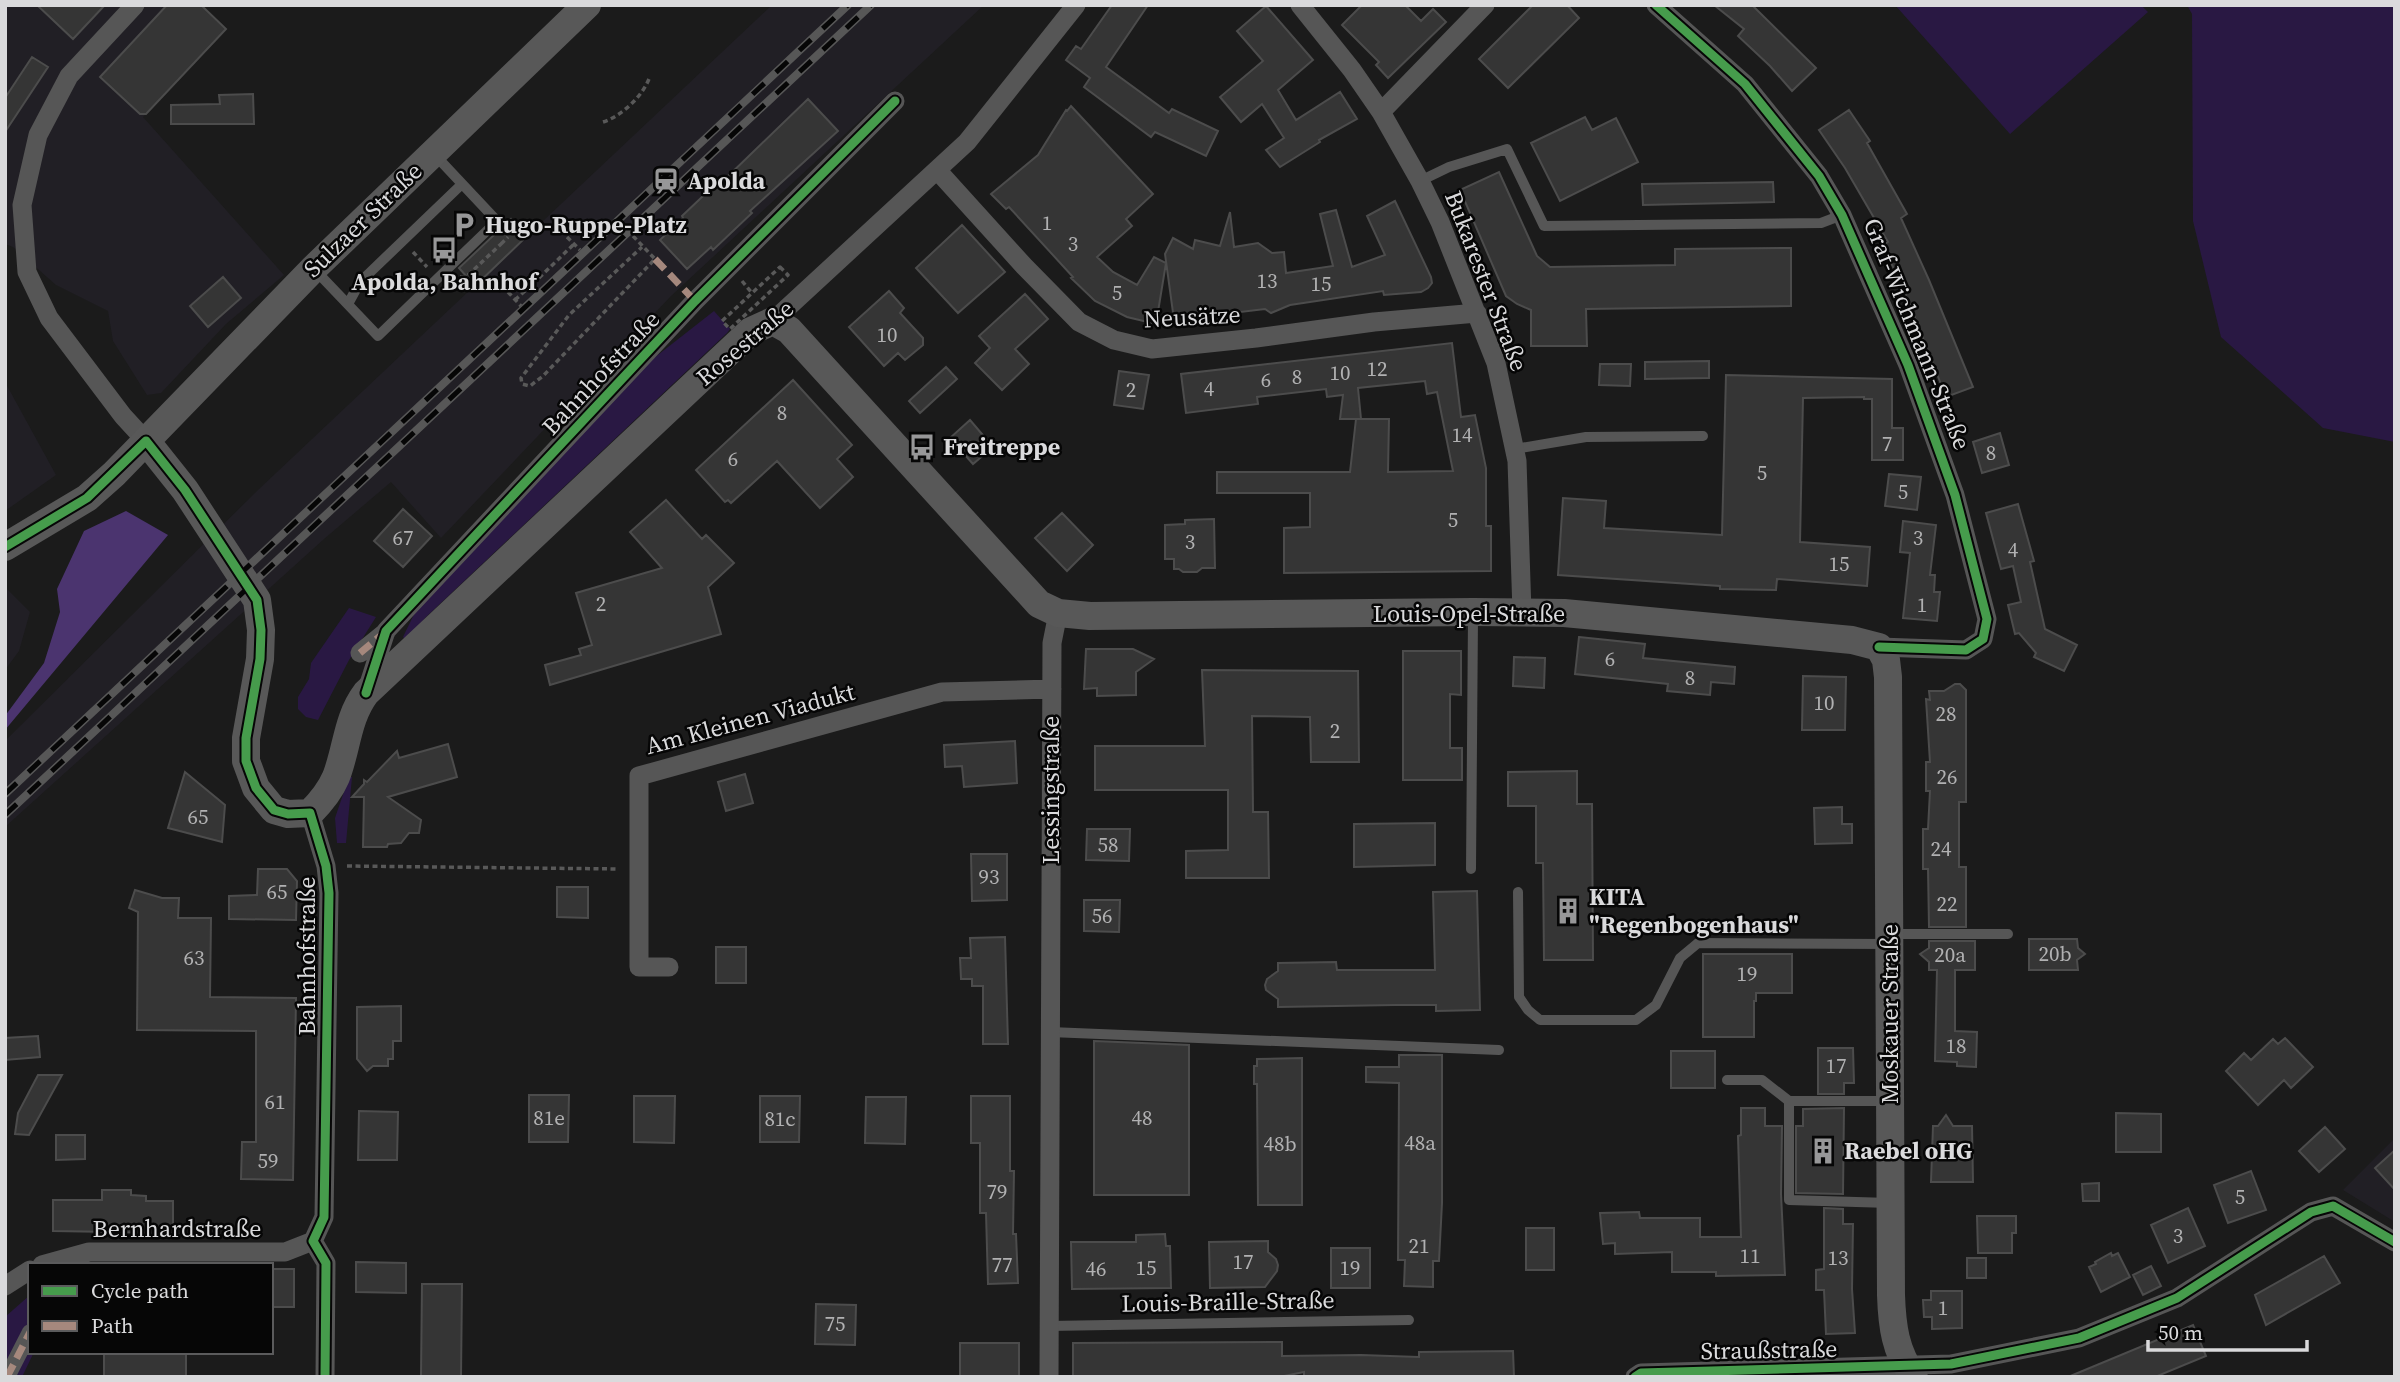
<svg xmlns="http://www.w3.org/2000/svg" width="2400" height="1382" font-family="'Source Serif 4',serif">
<style>
.built{fill:#211f25}
.green{fill:#291843}
.forest{fill:#4b346f}
.building{fill:#353535;stroke:#4c4c4c;stroke-width:2;fill-rule:evenodd}
.lines{fill:none;stroke-linecap:round;stroke-linejoin:round}
.path{stroke:#595959;stroke-width:3.5;stroke-dasharray:5 3.5;stroke-linecap:butt}
.service{stroke:#565656;stroke-width:10}
.pedestrian{stroke:#565656;stroke-width:16}
.minor{stroke:#565656;stroke-width:19}
.secondary{stroke:#585858;stroke-width:28}
.rail-casing{stroke:#575757;stroke-width:8}
.rail{stroke:#060606;stroke-width:5;stroke-dasharray:16;stroke-linecap:butt}
.quiet{stroke:#a5887d;stroke-width:7;stroke-dasharray:14 7;stroke-linecap:butt}
.cycleway-casing{stroke:#060606;stroke-width:13}
.cycleway{stroke:#469c4c;stroke-width:9}
.labels{text-anchor:middle;stroke-width:5;stroke-linejoin:round;paint-order:stroke}
.number-label{font-size:21px;fill:#b1b1b2}
.poi-label{font-size:24px;font-weight:bold;fill:#dadadc;stroke:#060606;text-anchor:start}
.street-label{font-size:24px;fill:#dadadc;stroke:#060606}
</style>
<rect width="100%" height="100%" fill="#1b1b1b"/>
<path class="built" d="M5,5H201L226,29L143,117L284,275L226,324L161,393L147,395L113,341L108,311L56,285L13,247L5,244Z
M772,5H984L671,296L441,538L391,482L324,539L5,827V741L258,490Z
M5,382L56,475L5,511Z
M5,587L30,612L19,651L5,670Z
M2395,1138V1222L2343,1190Z"/>
<path class="green" d="M1895,5H2141L2148,12L2010,134Z
M2187,5H2395V442L2323,428L2221,337L2193,221L2192,14Z
M714,311L730,329L727,333L426,617L406,640L403,637L419,604L640,369Z
M349,608L376,617L349,660L318,720L306,717L298,709V697L309,679L311,663Z
M349,777H352L346,843H337L335,818Z
M30,1295V1352H34L22,1377H5V1317Z"/>
<path class="forest" d="M126,511L168,535L5,730V716L44,663L60,612L57,589L84,531Z"/>
<path class="building" d="M37,5H105L73,39Z
M167,5H201L226,29L146,114H140L100,77Z
M1112,5H1148L1106,67L1169,113L1172,109L1218,131L1206,156L1155,132L1151,137L1084,87L1090,78L1066,60L1076,46L1081,49Z
M1362,5H1405L1421,21L1433,9L1446,22L1388,78L1376,65L1379,62L1342,25Z
M1533,5H1567L1579,18L1508,88L1479,59Z
M1714,5H1752L1816,68L1792,91L1770,66L1738,36L1744,29Z
M1266,6L1313,60L1278,90L1296,120L1340,92L1357,119L1319,140L1320,142L1280,167L1266,150L1284,138L1262,104L1241,122L1220,97L1263,61L1237,31Z
M32,57L48,67L5,132V98Z
M253,94L254,124H171V105L220,104L219,95Z
M808,99L838,131L750,211L752,213L713,250L711,247L687,269L660,240L683,218L682,216L721,179L723,181Z
M1071,106L1153,194L1126,219L1132,226L1097,257L1113,272L1137,285L1154,257L1166,263L1156,324L1127,317L1095,301L1071,278L1073,277L1009,207L1006,209L991,194L1038,155L1066,110L1067,111Z
M1849,110L1870,141L1867,143L1907,214L1901,218L1929,280L1973,387L1946,397L1908,300L1883,245L1888,242L1845,168L1819,130Z
M1585,117L1592,130L1616,118L1638,162L1560,201L1531,143Z
M1499,172L1537,256L1550,267L1675,265V249L1791,248V306L1586,309L1587,346H1531V310L1517,304L1506,296L1460,190Z
M1773,182L1774,202L1643,205L1642,184Z
M1395,201L1431,277L1432,283L1428,288L1421,292L1384,295L1383,291L1290,305L1271,313L1265,309L1174,320L1165,254L1173,238L1193,249L1195,240L1220,246L1230,212L1234,247L1258,243L1272,253L1284,252L1286,273L1333,266L1320,214L1336,210L1352,267L1385,255L1367,216Z
M511,219L527,236L475,286L459,268Z
M962,225L1005,272L958,313L916,268Z
M223,277L241,298L208,327L190,306Z
M889,291L904,308L900,313L923,338V345L905,360L898,353L884,366L849,327Z
M1025,294L1048,319L1015,349L1029,364L1002,390L975,363L990,348L979,336Z
M1452,343L1461,417L1475,415L1486,468V526H1491V571L1284,573V528L1310,527V493H1217V472H1350L1356,419H1340L1343,395L1327,397L1326,389L1257,397L1258,404L1186,413L1181,374ZM1425,381L1427,394L1437,392L1453,471L1388,472L1389,419H1356H1361L1358,388Z
M1709,361V378L1645,379V362Z
M1600,364H1631L1630,386L1599,385Z
M946,367L957,379L920,413L909,401Z
M1119,371L1149,375L1143,409L1114,405Z
M1726,375L1892,379V428H1903V460H1872V399H1864V397L1803,398L1800,542L1870,547L1867,586L1777,579L1776,590L1720,589V586L1558,575L1563,498L1606,501L1604,528L1722,535Z
M793,380L852,445L837,459L853,477L820,508L777,461L731,503L728,500L725,502L696,470Z
M970,420L993,447L973,464L950,438Z
M2000,433L2009,465L1982,473L1973,442Z
M1889,474L1921,477L1917,510L1885,506Z
M666,500L702,539L706,535L734,563L708,587L721,634L550,685L545,665L581,655L579,649L592,645L576,593L662,568L630,532Z
M2018,504L2034,561L2030,562L2045,629L2077,645L2064,671L2034,657L2036,653L2019,633L2015,634L2008,605L2021,602L2013,566L2001,569L1986,513Z
M403,509L432,536L403,567L374,541Z
M1062,513L1093,545L1067,571L1035,538Z
M1214,519L1215,568H1202L1197,572H1183L1179,569H1174V559H1165V525L1185,524V520Z
M1903,521L1936,525L1930,575H1935L1934,592H1940L1937,621L1903,618L1910,553L1900,552Z
M1579,637L1645,644L1643,658L1735,667L1734,684L1711,682L1710,695L1667,691L1668,684L1575,674Z
M1086,649H1133L1154,659L1136,672V695L1097,696V688L1084,689Z
M1403,651H1461V695L1450,694V748H1462V780H1403Z
M1514,657L1545,658L1544,688L1513,686Z
M1202,670L1358,671L1359,762H1311L1310,717L1252,716L1253,812H1268L1269,878H1186V851L1228,850V790H1095V746H1205Z
M1803,676L1846,677L1845,730H1802Z
M1955,684H1960L1966,690V802H1959V867H1966V927H1929L1928,869H1923V829H1928L1930,791H1926V762H1930L1926,699L1930,700L1929,691H1944Z
M1015,741L1017,783L964,787L962,766L945,767L944,745Z
M448,744L457,777L388,797L421,820L419,833H409L401,843L388,844L387,847H363L364,797H352L364,784V780L367,782L397,751L399,758Z
M1577,771V804H1592L1593,960H1544L1543,863H1536V806H1508V772Z
M185,772L225,805L222,842L168,828Z
M745,774L753,803L726,811L718,782Z
M1842,807V824H1852V843L1815,844L1814,808Z
M1435,823V865L1354,867V824Z
M1087,829H1130L1129,861L1086,860Z
M971,854H1007V900L972,901Z
M258,869H287L297,881L296,920L229,919V896L257,895Z
M557,887H588V918L557,917Z
M135,890L162,898H179L178,918H211L210,997L296,998L293,1180L241,1179L242,1142H256V1031L137,1030L138,912L129,908Z
M1477,891L1480,1010L1436,1011V1005H1395L1278,1007V999L1266,990L1265,985L1267,979L1278,971V963L1336,962L1337,970H1435L1433,892Z
M1084,900H1120L1119,932L1084,931Z
M1005,937L1008,1044H983V986H972V979H961L960,958H971L970,938Z
M2029,939H2077L2078,948L2085,954L2077,960L2078,970H2029Z
M1929,941H1975V970H1955V1031L1977,1032L1976,1067L1957,1066V1062L1935,1061L1937,970H1929V962L1920,954L1929,948Z
M716,947H746V983H716Z
M1703,954H1792V993H1756V1001H1754V1037H1703Z
M401,1006V1041H393V1059H388V1066H373L367,1071L357,1059V1007Z
M38,1036L40,1057L5,1060V1038Z
M2285,1038L2313,1067L2291,1088L2284,1080L2258,1105L2226,1071L2244,1053L2251,1060L2273,1039L2278,1044Z
M1094,1041L1189,1045V1195H1094Z
M1818,1048H1853L1854,1083H1844V1094H1818Z
M1671,1051H1715V1088H1671Z
M1399,1055H1442V1203L1439,1261H1433V1287L1404,1286L1405,1260H1398L1399,1083L1366,1082V1067H1399Z
M1302,1058V1205H1258L1257,1084H1254V1066H1257V1059Z
M38,1075H62L29,1135L15,1134L18,1113Z
M529,1095H569L568,1142H529Z
M634,1096H675L674,1143L634,1142Z
M760,1096H800L799,1142H760Z
M971,1096H1010V1171H1014L1013,1234H1016L1018,1283L988,1284L986,1213H980V1143H971Z
M866,1097H906L905,1144L865,1143Z
M1741,1108H1765V1126H1782L1781,1194L1785,1275L1716,1276V1272H1672V1252L1615,1254V1243L1603,1244L1600,1213L1639,1212L1640,1218H1700V1237H1741L1738,1136L1741,1135Z
M1844,1108L1843,1194L1796,1193V1126H1803V1109Z
M359,1111L398,1112L397,1160H358Z
M2116,1113L2161,1114V1152H2116Z
M1946,1115L1953,1126H1972L1973,1182H1931L1933,1126H1938Z
M2325,1127L2345,1149L2319,1172L2299,1151Z
M56,1135H85V1159L56,1160Z
M2395,1150V1190L2375,1168Z
M2251,1171L2266,1210L2228,1223L2214,1185Z
M2099,1183V1201H2083L2082,1184Z
M102,1190H131V1195L146,1196V1201H173V1233L53,1231V1200H102Z
M1824,1208L1843,1209V1224H1853L1852,1289L1855,1333L1826,1334L1824,1290H1816V1270L1824,1269Z
M2188,1208L2205,1246L2168,1263L2151,1225Z
M1977,1216H2016V1233H2012V1253H1978Z
M1526,1228H1554V1270H1526Z
M1165,1234L1166,1246H1170L1171,1288L1072,1289L1071,1242H1136V1235Z
M1268,1241V1252L1276,1259L1278,1265L1277,1271L1265,1287L1210,1288L1209,1242Z
M1331,1248H1370V1288H1331Z
M2111,1253L2112,1256L2118,1253L2130,1277L2101,1292L2089,1267L2096,1264L2095,1262Z
M2324,1256L2340,1283L2266,1325L2255,1295Z
M1967,1258H1986V1278H1967Z
M356,1262L406,1263V1293L356,1292Z
M2151,1266L2161,1286L2143,1295L2133,1275Z
M271,1269H294V1307H271Z
M422,1284H462L461,1377H421Z
M1931,1291H1962V1328L1932,1329V1317H1924L1923,1300H1931Z
M816,1304L856,1305L855,1345L815,1344Z
M2193,1325L2206,1356L2155,1377H2068Z
M1282,1342V1356L1361,1355L1419,1357V1352L1513,1351L1514,1377H1304V1372L1279,1377H1073V1343Z
M960,1343H1019V1377H960Z
M104,1352H186V1377H104Z"/>
<g class="lines">
<path class="path" d="M603,122C622,116 644,95 650,76
M633,236L655,259L543,376L530,386L522,384L521,378L569,315L642,247
M567,237L580,250
M501,244L508,237
M413,252L427,267
M780,267L788,275L730,329L722,321Z
M460,277H466L501,244
M539,278L574,244
M742,281L752,293
M508,292L521,306
M515,300L528,288
M347,866L619,869"/>
<path class="service" d="M1420,181L1449,167L1507,149L1544,226L1821,223L1842,215
M316,271L378,336L497,221L435,155
M348,304L360,282L462,184
M1515,449L1586,437L1703,436
M1471,869L1473,616
M1518,892L1519,997L1528,1010L1540,1020H1636L1656,1005L1680,958L1698,943L1889,944
M1890,934H2008
M1050,1032L1499,1050
M1727,1080H1762L1789,1101V1200L1890,1203
M1789,1101H1886
M1049,1326L1409,1320"/>
<path class="pedestrian" d="M7,1377L30,1332"/>
<path class="minor" d="M135,5L69,76L38,135L22,205L27,272L49,318L123,416L146,441
M1300,5L1352,70L1381,112L1420,181L1440,222L1496,363L1517,461L1522,612
M1656,5L1745,84L1819,176L1842,215L1908,365L1955,495L1987,619L1983,639L1966,650L1879,647
M1381,112L1485,5
M937,170L1024,266L1079,322L1114,340L1152,349L1256,338L1374,322L1477,313
M773,321L967,142L1076,5
M360,653L386,632
M367,690L386,631L695,301L895,101
M310,813L326,866L329,893L324,1217L313,1241
M669,967H639V776L942,692L1052,689
M313,1241L326,1263L325,1377
M42,1265L89,1252H285L313,1241
M5,1286L30,1270
M1049,1377L1052,643L1058,613
M1635,1377L1641,1373L1951,1364L2079,1338L2177,1298L2311,1212L2333,1206L2395,1242"/>
<path class="secondary" d="M146,441L185,490L257,600L261,630L260,659L246,738V761L256,788L274,810L288,814L310,813C321,802 330,791 336,777C347,749 347,718 366,693L751,331L773,321L789,330L1039,604L1058,613L1090,616L1473,612L1564,613L1852,640L1879,647L1886,660L1888,677L1891,1295C1892,1325 1895,1352 1914,1377
M5,547L87,498L114,474L314,268L587,5"/>
<g class="rail-casing">
<path id="rail" d="M5,794L848,5
M5,815L871,5"/>
</g>
<use href="#rail" class="rail"/>
<path class="quiet" d="M655,259L695,301
M360,653L384,633
M7,1377L30,1332"/>
<g class="cycleway-casing">
<path id="cycleway" d="M1656,5L1745,84L1819,176L1842,215L1908,365L1955,495L1987,619L1983,639L1966,650L1879,647
M5,547L87,498L146,441L185,490L257,600L261,630L260,659L246,738V761L256,788L274,810L288,814L310,813L326,866L329,893L324,1217L313,1241L326,1263L325,1377
M366,693L386,631L695,301L895,101
M1635,1377L1641,1373L1951,1364L2079,1338L2177,1298L2311,1212L2333,1206L2395,1242"/>
</g>
<use href="#cycleway" class="cycleway"/>
</g>
<defs>
<g id="station-bare" transform="scale(2.1)"><path d="M-3-6H3Q5-6 5-4V2Q5 4 3 4L4.5 6H3L1.5 4h-3L-3 6H-4.5L-3 4Q-5 4-5 2V-4Q-5-6-3-6ZM-3.5-4v3h7v-3ZM-3.5 1v1.5H-2V1ZM2 1v1.5H3.5V1Z" fill="#979798" stroke="#060606" stroke-width="2.5" paint-order="stroke"/></g>
<g id="parking-bare" transform="scale(2.1)"><path d="M-3.5-5.5H1a3.5 3.5 0 0 1 0 7H-1V5.5H-3.5ZM-1-3.4V-.6H.8a1.4 1.4 0 0 0 0-2.8Z" fill="#979798" stroke="#060606" stroke-width="2.5" paint-order="stroke"/></g>
<g id="bus-bare" transform="scale(2.1)"><path d="M-5-6H5V4H4V6H2V4H-2V6H-4V4H-5ZM-3.5-4V0h7V-4ZM-3.5 1.2v1.5H-2V1.2ZM2 1.2v1.5H3.5V1.2Z" fill="#979798" stroke="#060606" stroke-width="2.5" paint-order="stroke"/></g>
<g id="building-bare" transform="scale(2.1)"><path d="M-4-6H4V6H1V3H-1V6H-4ZM-2.5-4.3h1.7v1.8h-1.7ZM.8-4.3h1.7v1.8H.8ZM-2.5-1h1.7V.8h-1.7ZM.8-1h1.7V.8H.8Z" fill="#979798" stroke="#060606" stroke-width="2.5" paint-order="stroke"/></g>
</defs>
<g fill-rule="evenodd">
<use href="#station-bare" x="666" y="181"/>
<use href="#parking-bare" x="464" y="225"/>
<use href="#bus-bare" x="444" y="250"/>
<use href="#bus-bare" x="922" y="447"/>
<use href="#building-bare" x="1568" y="911"/>
<use href="#building-bare" x="1823" y="1151"/>
</g>
<g class="labels">
<g class="number-label">
<text x="1047" y="230">1</text>
<text x="1073" y="251">3</text>
<text x="1267" y="288">13</text>
<text x="1321" y="291">15</text>
<text x="1117" y="300">5</text>
<text x="887" y="342">10</text>
<text x="1377" y="376">12</text>
<text x="1340" y="380">10</text>
<text x="1297" y="384">8</text>
<text x="1266" y="387">6</text>
<text x="1209" y="396">4</text>
<text x="1131" y="397">2</text>
<text x="782" y="420">8</text>
<text x="1462" y="442">14</text>
<text x="1887" y="451">7</text>
<text x="1991" y="460">8</text>
<text x="733" y="466">6</text>
<text x="1762" y="480">5</text>
<text x="1903" y="499">5</text>
<text x="1453" y="527">5</text>
<text x="403" y="545">67</text>
<text x="1918" y="545">3</text>
<text x="1190" y="549">3</text>
<text x="2013" y="557">4</text>
<text x="1839" y="571">15</text>
<text x="601" y="611">2</text>
<text x="1922" y="612">1</text>
<text x="1610" y="666">6</text>
<text x="1690" y="685">8</text>
<text x="1824" y="710">10</text>
<text x="1946" y="721">28</text>
<text x="1335" y="738">2</text>
<text x="1947" y="784">26</text>
<text x="198" y="824">65</text>
<text x="1108" y="852">58</text>
<text x="1941" y="856">24</text>
<text x="989" y="884">93</text>
<text x="277" y="899">65</text>
<text x="1947" y="911">22</text>
<text x="1102" y="923">56</text>
<text x="2055" y="961">20b</text>
<text x="1950" y="962">20a</text>
<text x="194" y="965">63</text>
<text x="1747" y="981">19</text>
<text x="1956" y="1053">18</text>
<text x="1836" y="1073">17</text>
<text x="275" y="1109">61</text>
<text x="549" y="1125">81e</text>
<text x="1142" y="1125">48</text>
<text x="780" y="1126">81c</text>
<text x="1420" y="1150">48a</text>
<text x="1280" y="1151">48b</text>
<text x="268" y="1168">59</text>
<text x="997" y="1199">79</text>
<text x="2240" y="1204">5</text>
<text x="2178" y="1243">3</text>
<text x="1419" y="1253">21</text>
<text x="1750" y="1263">11</text>
<text x="1838" y="1265">13</text>
<text x="1243" y="1269">17</text>
<text x="1002" y="1272">77</text>
<text x="1146" y="1275">15</text>
<text x="1350" y="1275">19</text>
<text x="1096" y="1276">46</text>
<text x="1943" y="1315">1</text>
<text x="835" y="1331">75</text>
</g>
<g class="poi-label">
<text x="687" y="189">Apolda</text>
<text x="485" y="233">Hugo-Ruppe-Platz</text>
<text x="444" y="290" text-anchor="middle">Apolda, Bahnhof</text>
<text x="943" y="455">Freitreppe</text>
<text x="1589" y="905">KITA<tspan x="1589" dy="28">"Regenbogenhaus"</tspan></text>
<text x="1844" y="1159">Raebel oHG</text>
</g>
<g class="street-label">
<text transform="translate(363 220) rotate(-44)" y="8">Sulzaer Straße</text>
<text transform="translate(1486 281) rotate(69)" y="8">Bukarester Straße</text>
<text transform="translate(1192 317) rotate(-3)" y="8">Neusätze</text>
<text transform="translate(1917 334) rotate(68)" y="8">Graf-Wichmann-Straße</text>
<text transform="translate(745 343) rotate(-40)" y="8">Rosestraße</text>
<text transform="translate(601 373) rotate(-47)" y="8">Bahnhofstraße</text>
<text x="1469" y="622">Louis-Opel-Straße</text>
<text transform="translate(750 719) rotate(-15)" y="8">Am Kleinen Viadukt</text>
<text transform="translate(1051 790) rotate(-90)" y="8">Lessingstraße</text>
<text transform="translate(307 956) rotate(-90)" y="8">Bahnhofstraße</text>
<text transform="translate(1890 1014) rotate(-90)" y="8">Moskauer Straße</text>
<text x="177" y="1237">Bernhardstraße</text>
<text transform="translate(1228 1302) rotate(-1)" y="8">Louis-Braille-Straße</text>
<text transform="translate(1769 1350) rotate(-1)" y="8">Straußstraße</text>
</g>
</g>
<rect width="2400" height="1382" fill="none" stroke="#dadadc" stroke-width="14"/>
<rect x="28" y="1263" width="245" height="91" fill="#060606" stroke="#5b5b5c" stroke-width="2"/>
<rect x="42" y="1286" width="35" height="10" fill="#469c4c" stroke="#5b5b5c" stroke-width="2"/>
<text x="91" y="1298" font-size="21" fill="#dadadc">Cycle path</text>
<rect x="42" y="1321" width="35" height="10" fill="#a5887d" stroke="#5b5b5c" stroke-width="2"/>
<text x="91" y="1333" font-size="21" fill="#dadadc">Path</text>
<path d="M2148 1340v10h159v-10" fill="none" stroke="#dadadc" stroke-width="3.5"/>
<text x="2158" y="1340" font-size="21" fill="#dadadc" stroke="#060606" stroke-width="5" paint-order="stroke">50 m</text>
</svg>
